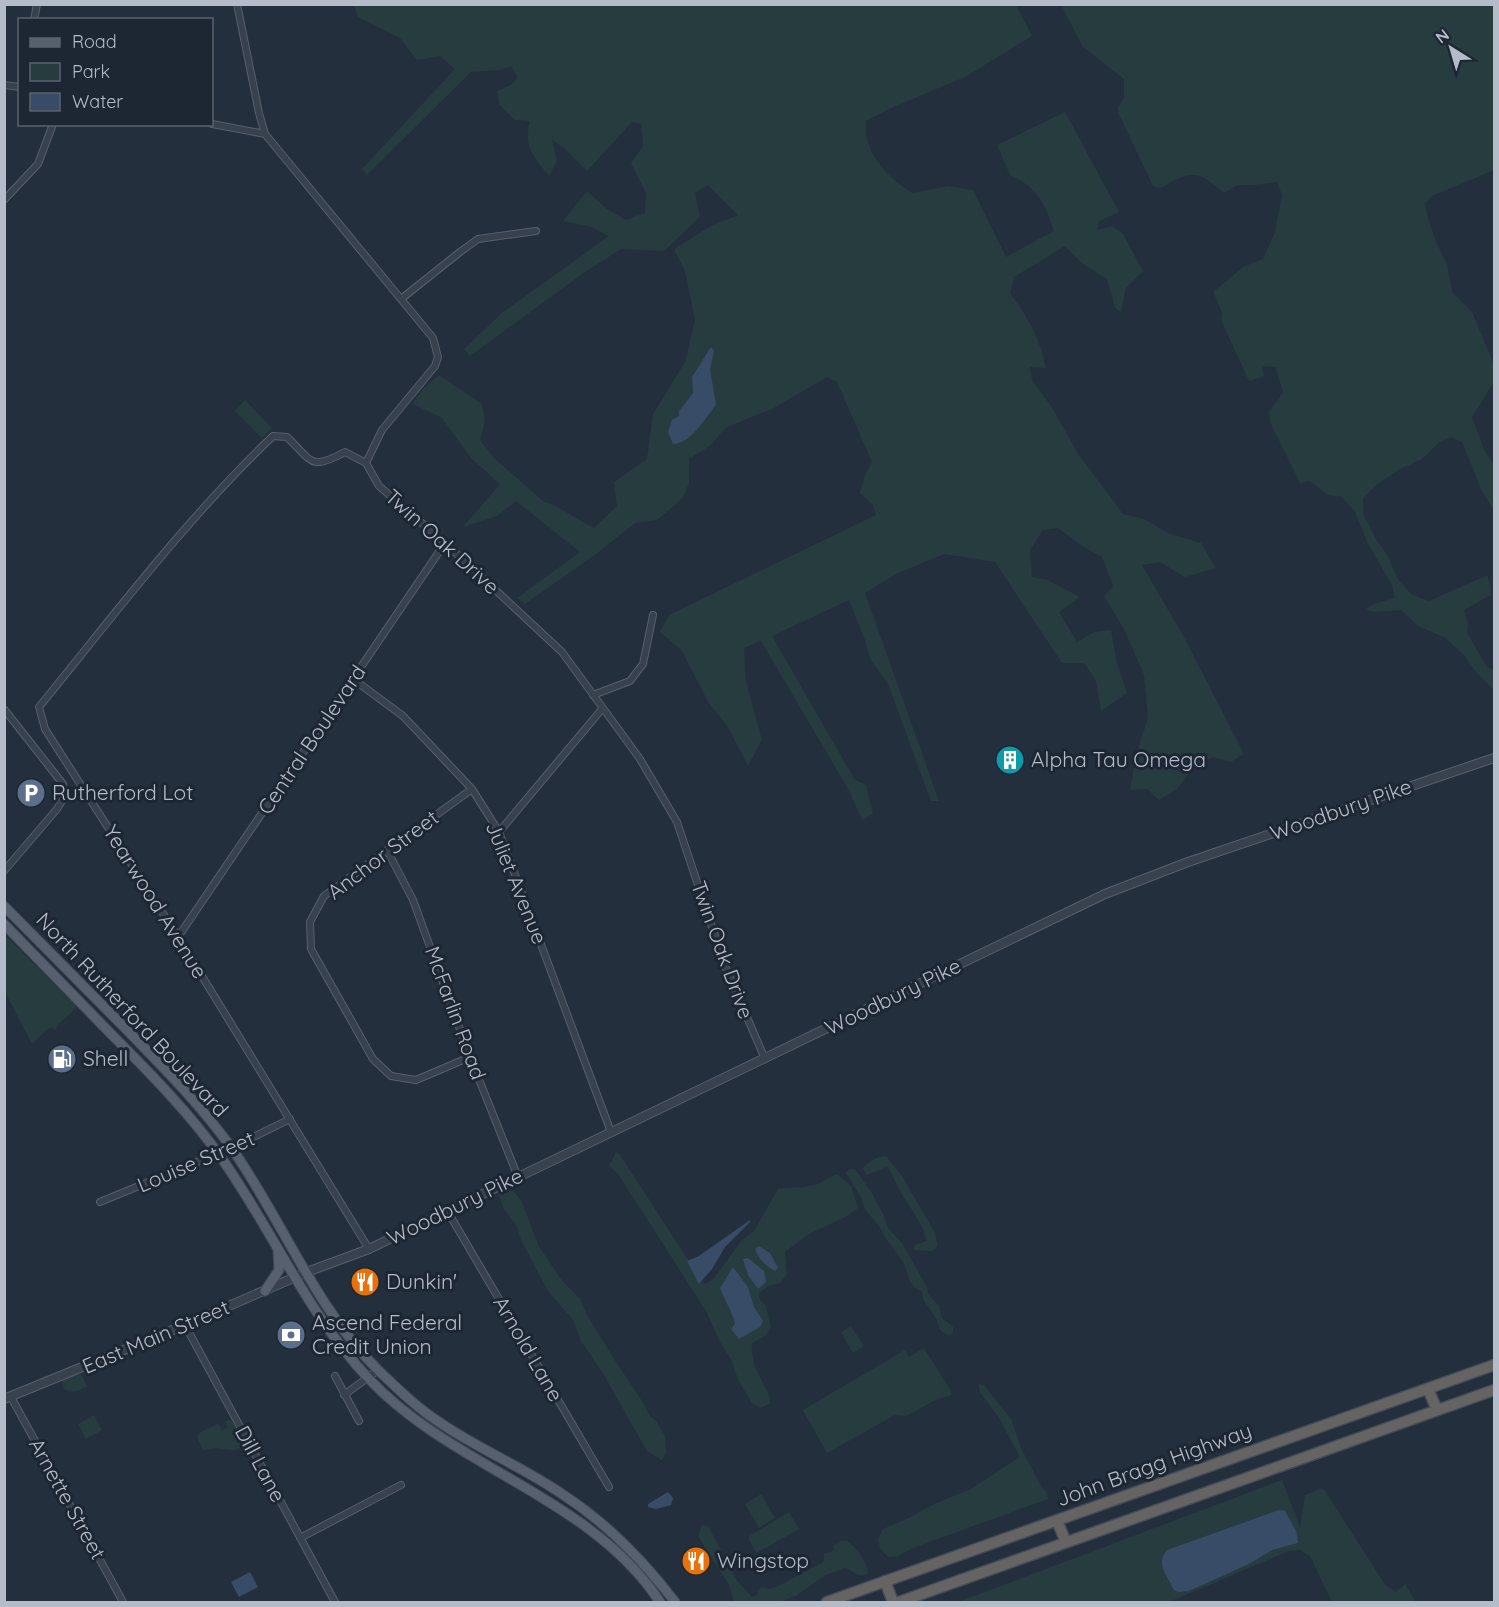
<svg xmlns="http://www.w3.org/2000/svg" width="1499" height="1607" font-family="Quicksand,sans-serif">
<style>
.green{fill:#263c3f}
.water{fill:#394c67}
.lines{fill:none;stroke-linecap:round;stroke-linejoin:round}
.minor-casing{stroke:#565f6c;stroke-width:8}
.tertiary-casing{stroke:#565f6c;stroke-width:10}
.primary-casing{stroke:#414a57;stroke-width:11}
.trunk-casing{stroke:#434c59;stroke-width:13}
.minor{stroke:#38414e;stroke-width:6}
.tertiary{stroke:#38414e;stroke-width:8}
.primary{stroke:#56606e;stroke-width:9}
.trunk{stroke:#656462;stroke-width:10}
.labels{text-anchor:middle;stroke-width:6;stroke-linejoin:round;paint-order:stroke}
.street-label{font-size:21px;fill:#b4bcc9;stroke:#1d2633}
.poi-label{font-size:21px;fill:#b4bcc9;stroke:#1d2633;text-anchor:start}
</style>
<rect width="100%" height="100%" fill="#242f3e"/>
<path class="green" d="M354,5H1016L1032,36L965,77L893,107L866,121C867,127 865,135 867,140C874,163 893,182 913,193L948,186L973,190L1006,257L1054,231C1045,203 1038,188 1010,175L997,145L1065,112L1119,212L1099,221L1097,230L1112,226L1123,234L1143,271L1126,288L1121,312L1115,308L1107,279L1083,264L1065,246L1014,277L1010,293C1028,317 1040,339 1046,368L1030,367L1032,380L1051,406L1078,454L1123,514L1144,519L1170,534L1201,543L1216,568L1185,577L1160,562L1142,565L1185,639L1244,754L1231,762L1213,757L1193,768L1177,789L1159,800L1147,789L1130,790L1137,752L1148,718L1144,675L1124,629L1104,596L1113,586L1102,557L1082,546L1058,528L1043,530L1030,550L1032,577L1047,580L1080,597L1059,612L1077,642L1094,632L1111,630L1117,663L1127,693L1101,711L1096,681L1084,663H1062L995,562L944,554L896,574L865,593L939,801H931L888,684L870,659L865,640L849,600L772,636L855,780L866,785L873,814L862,820L847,787L761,641L744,648L746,682L762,740L748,766L728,727L708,702L682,651L660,632L669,615L876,515L873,505L860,493L864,478L872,462L837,382L827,377L774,408L725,428L711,445L689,459V483L683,498L657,520L635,523L596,554L525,604L517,598L580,552L516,501L497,516L463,527L500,484L471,458L442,418L413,404L423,389L439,375L482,404L485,421L480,440L494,458L544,502C551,502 584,523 594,528L617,506L614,482L647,459L653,414L685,362L695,320L685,271L674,249L711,226L738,215L708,185L695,193L700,217L664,251L621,249L585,272L470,356L464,349L503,312L609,236L591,227L563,221L587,191L607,209L626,220L645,213L646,193L631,163L643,146L641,124L632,122L587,171L564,148L552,140L557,161L549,176C534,158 523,146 530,121L515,120L499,104L497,91L511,85L518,77L511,66L500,70L471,72L367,175L362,169L455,69L440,56L417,60L400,38L358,17Z
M1061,5H1494V170L1432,196L1425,203L1427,215L1437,244L1447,264L1452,292L1472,312L1494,365V382L1472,417L1484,449L1494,466V511L1482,491L1462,442L1451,437L1438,443L1422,459L1400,469L1376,485L1363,498V514L1376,539L1388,556L1397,578L1411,594L1429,601L1488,575L1491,595L1464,610L1468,625L1467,633L1487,667L1494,670V690L1475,671L1464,655L1444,637L1418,626L1401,610L1375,612L1365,610L1374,604L1395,598L1392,585L1368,544L1355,512L1342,497L1328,495L1310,481L1300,483L1270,422L1269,411L1283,393L1276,367L1262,366L1264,376L1249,381L1221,320L1222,312L1213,292L1243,267L1263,259L1275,232L1282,195L1277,182L1254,185H1238L1224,193C1196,169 1192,170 1161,188L1153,186L1117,110L1124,97V79L1083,47Z
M245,400L272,428L262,438L235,411Z
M4,934L76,1006C72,1016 58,1020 56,1030L50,1027L32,1044L5,992Z
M616,1152L620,1155L687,1258L693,1264L699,1280L706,1284L714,1278L742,1240L754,1231L778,1189L804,1187L818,1184L837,1174L851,1186L858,1208L847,1216L809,1234L785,1252L787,1274L780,1283L770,1285L759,1293V1298L766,1306L771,1328L765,1336L752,1343C751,1357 755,1369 762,1381C766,1390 771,1394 770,1404L760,1408L752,1403L738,1380L732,1361L720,1342L706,1311L618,1174L609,1166Z
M886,1156L902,1176L935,1233L938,1246L933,1251L915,1250L914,1245L927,1241C922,1222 911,1209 901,1193C896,1185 893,1175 887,1167L866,1175L863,1168C870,1160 876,1157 886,1156Z
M850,1169H855L872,1193L883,1214L888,1228L902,1243L927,1287L928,1294L939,1306L942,1318L953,1327V1332L949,1336L940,1330L937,1320L923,1299L922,1292L914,1287L909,1279L904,1263L884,1236L881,1229L865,1209L861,1197L846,1173Z
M507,1190L513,1191L522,1202L538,1245L563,1282L580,1299L587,1315L614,1359L642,1401L650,1416L656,1421L665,1436L666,1453L662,1460L647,1451L604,1375L581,1341L573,1320L548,1291L521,1240L517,1226L504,1209L498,1193Z
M851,1326L864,1346L853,1353L841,1332Z
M924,1348L951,1391V1395L934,1401L906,1416L895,1415L827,1453L803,1410L905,1350L909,1357Z
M78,1373L82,1376L87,1386C79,1390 72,1395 64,1389L62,1379Z
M978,1384L984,1385L1011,1419L1021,1448L1040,1484L1047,1493L1048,1499L913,1548L898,1556L888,1557L880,1548L878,1539L883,1529L909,1518L934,1504L971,1489L1020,1457L999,1418L980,1392Z
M94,1415L102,1430L86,1439L78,1424Z
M231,1420L244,1443C237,1454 228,1449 217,1448C212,1448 207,1450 203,1450L197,1437L199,1433L218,1424L222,1430L228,1427L225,1421Z
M1282,1480L1300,1527L1305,1495L1323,1488L1386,1586L1396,1592L1405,1584L1416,1602H1332L1310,1556L1299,1550L1289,1551L1169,1602H958Z
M761,1494L775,1518L759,1528L745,1504Z
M789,1512L799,1529L756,1553L748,1537Z
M702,1525L708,1526L738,1582L752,1597L757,1595L761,1587L770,1589L776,1587L822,1563L824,1560V1554L833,1551L834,1545L840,1541H847C857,1548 867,1561 868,1573C859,1580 854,1571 845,1568L824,1576L797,1595L781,1602H734L729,1585L698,1536Z"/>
<path class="water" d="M711,347L714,351L710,369L716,405C705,418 691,444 673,444L668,432L672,420L679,416V411L693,393L692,377Z
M750,1220V1222L725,1247L712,1269L699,1284L687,1261L699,1256Z
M759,1246L770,1253L778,1268L775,1271C765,1265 759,1260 755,1249Z
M748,1258L764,1271L766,1282L758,1289L748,1275L743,1259Z
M733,1267L748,1287L754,1307L763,1321L760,1327L739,1339L731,1329L735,1324C732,1311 725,1301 720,1288Z
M668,1492L673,1498L671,1505L656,1509L648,1507V1504Z
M1279,1510L1285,1511L1297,1533L1298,1543L1272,1550L1249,1564L1189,1591L1178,1592L1174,1590C1167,1575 1155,1564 1167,1550Z
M250,1572L258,1587L239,1597L231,1582Z"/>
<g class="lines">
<g class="minor-casing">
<path id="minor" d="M237,4L259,113L265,134L433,338L438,357L435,366L382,430L366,463
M34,20L37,4
M4,85L20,87
M212,124L265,134
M4,200L38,164L53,124
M401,299L460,252L478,239L536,231
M366,463L345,452C310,471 313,462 287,437L273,436C187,518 114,615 39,707L45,729L178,937L369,1249
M366,463L379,486L445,543L562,652L640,759L677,822L725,966L765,1059
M353,679L403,716L472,789L499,832L611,1132
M593,695L630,681L643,664L653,615
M4,709L63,784L65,796L57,809L4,871
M499,832L602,709
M387,850L413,900L470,1057L518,1177
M178,937L445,543
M470,1057L416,1080L391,1076L373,1059L311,949L310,922L324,896L472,789
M100,1202L231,1148L290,1119
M448,1212L609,1487
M185,1325L335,1602
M335,1376L359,1421
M344,1395L378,1370
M11,1397L123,1602
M300,1538L401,1485"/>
</g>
<g class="tertiary-casing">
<path id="tertiary" d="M4,1399L185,1325L307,1272L369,1249L1105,894L1188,862L1494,758"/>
</g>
<g class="primary-casing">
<path id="primary" d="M4,906C44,946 83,986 122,1025C161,1065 201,1105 233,1150C283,1222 316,1309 379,1371C398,1389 417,1408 439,1422C478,1449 523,1467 562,1494C607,1523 643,1560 675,1602
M4,924C41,962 78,1000 115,1038C152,1075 189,1113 220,1156C272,1229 307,1314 369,1379C454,1469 590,1496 660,1602
M265,1291L279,1270L278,1250"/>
</g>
<g class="trunk-casing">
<path id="trunk" d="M1428,1389L1437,1410
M1057,1521L1066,1542
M885,1581L893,1602
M827,1602L1494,1365
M899,1602L1494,1390"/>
</g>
<use href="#minor" class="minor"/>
<use href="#tertiary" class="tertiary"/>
<use href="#primary" class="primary"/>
<use href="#trunk" class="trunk"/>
</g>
<defs>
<g id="building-disc" transform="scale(1.5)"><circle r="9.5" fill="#0f9aa8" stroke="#1d2633"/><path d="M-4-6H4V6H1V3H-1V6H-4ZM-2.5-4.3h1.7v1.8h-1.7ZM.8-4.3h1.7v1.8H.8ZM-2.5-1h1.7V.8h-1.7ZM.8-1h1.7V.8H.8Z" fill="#fff"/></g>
<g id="parking-disc" transform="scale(1.5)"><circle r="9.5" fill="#5c6f8a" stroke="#1d2633"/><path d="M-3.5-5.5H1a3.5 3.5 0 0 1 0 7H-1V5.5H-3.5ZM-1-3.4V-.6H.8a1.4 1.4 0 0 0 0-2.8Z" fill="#fff"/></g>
<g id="fuel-disc" transform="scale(1.5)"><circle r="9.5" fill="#5c6f8a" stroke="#1d2633"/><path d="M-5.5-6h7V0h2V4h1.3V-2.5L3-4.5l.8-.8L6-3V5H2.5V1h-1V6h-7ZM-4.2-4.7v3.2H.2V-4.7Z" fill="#fff"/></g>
<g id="restaurant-disc" transform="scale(1.5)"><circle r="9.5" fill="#e8710a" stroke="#1d2633"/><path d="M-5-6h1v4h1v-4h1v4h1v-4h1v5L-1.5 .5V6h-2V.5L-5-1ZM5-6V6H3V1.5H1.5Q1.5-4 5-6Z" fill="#fff"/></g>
<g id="bank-disc" transform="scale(1.5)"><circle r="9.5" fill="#5c6f8a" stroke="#1d2633"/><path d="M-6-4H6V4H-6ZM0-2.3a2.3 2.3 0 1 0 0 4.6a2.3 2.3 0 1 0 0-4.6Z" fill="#fff"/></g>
</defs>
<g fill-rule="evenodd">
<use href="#building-disc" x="1010" y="760"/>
<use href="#parking-disc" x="31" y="793"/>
<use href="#fuel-disc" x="62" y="1059"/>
<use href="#restaurant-disc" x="365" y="1282"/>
<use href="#bank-disc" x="291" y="1335"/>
<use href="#restaurant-disc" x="696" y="1561"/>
</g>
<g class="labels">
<g class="street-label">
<text transform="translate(442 542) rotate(42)" y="7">Twin Oak Drive</text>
<text transform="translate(312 740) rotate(-56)" y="7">Central Boulevard</text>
<text transform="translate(1341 810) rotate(-19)" y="7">Woodbury Pike</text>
<text transform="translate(383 855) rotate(-37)" y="7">Anchor Street</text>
<text transform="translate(516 883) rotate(68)" y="7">Juliet Avenue</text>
<text transform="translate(155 902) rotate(58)" y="7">Yearwood Avenue</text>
<text transform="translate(722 950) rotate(70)" y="7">Twin Oak Drive</text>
<text transform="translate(893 997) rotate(-26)" y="7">Woodbury Pike</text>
<text transform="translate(455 1013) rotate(70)" y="7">McFarlin Road</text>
<text transform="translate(132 1015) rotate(47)" y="7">North Rutherford Boulevard</text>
<text transform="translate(196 1162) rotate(-23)" y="7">Louise Street</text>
<text transform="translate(455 1207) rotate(-26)" y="7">Woodbury Pike</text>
<text transform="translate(156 1337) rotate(-23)" y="7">East Main Street</text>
<text transform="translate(528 1349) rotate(60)" y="7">Arnold Lane</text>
<text transform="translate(260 1464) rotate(62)" y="7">Dill Lane</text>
<text transform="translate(1154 1465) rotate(-20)" y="7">John Bragg Highway</text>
<text transform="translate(67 1499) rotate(61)" y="7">Arnette Street</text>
</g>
<g class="poi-label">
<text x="1031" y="767">Alpha Tau Omega</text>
<text x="52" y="800">Rutherford Lot</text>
<text x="83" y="1066">Shell</text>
<text x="386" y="1289">Dunkin'</text>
<text x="312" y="1330">Ascend Federal<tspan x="312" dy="24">Credit Union</tspan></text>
<text x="717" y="1568">Wingstop</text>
</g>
</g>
<rect width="1499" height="1607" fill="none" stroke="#b4bcc9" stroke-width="12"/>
<rect x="18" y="18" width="195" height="108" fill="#1d2633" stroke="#59626f" stroke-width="1.5"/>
<rect x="30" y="38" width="30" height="9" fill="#56606e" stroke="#59626f" stroke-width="1.5"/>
<text x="72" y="48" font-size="18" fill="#b4bcc9">Road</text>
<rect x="30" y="63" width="30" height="18" fill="#263c3f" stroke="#59626f" stroke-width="1.5"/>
<text x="72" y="78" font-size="18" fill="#b4bcc9">Park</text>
<rect x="30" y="93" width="30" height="18" fill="#394c67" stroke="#59626f" stroke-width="1.5"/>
<text x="72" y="108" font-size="18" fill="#b4bcc9">Water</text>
<g transform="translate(1451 48) rotate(323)" stroke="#1d2633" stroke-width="4.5" paint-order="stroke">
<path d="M0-4.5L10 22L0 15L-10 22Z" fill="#b4bcc9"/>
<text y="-9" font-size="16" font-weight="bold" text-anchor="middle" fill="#b4bcc9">N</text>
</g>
</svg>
